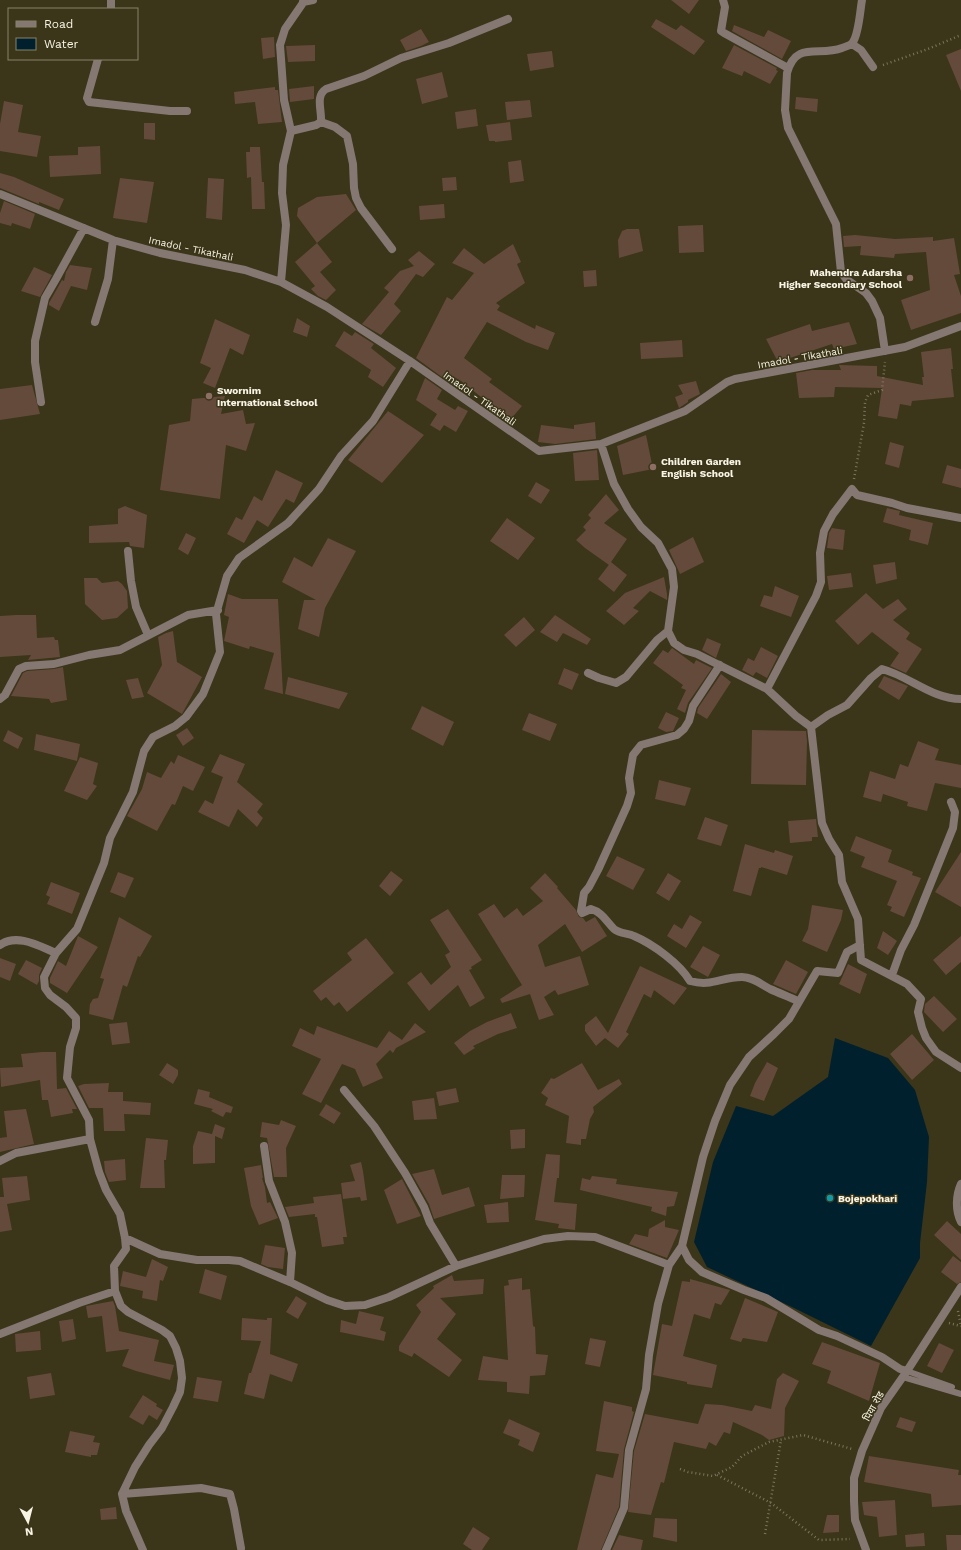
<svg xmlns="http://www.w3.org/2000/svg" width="961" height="1550" font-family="'Work Sans','Noto Sans Devanagari',sans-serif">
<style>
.water{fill:#01202e}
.building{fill:#644a3a}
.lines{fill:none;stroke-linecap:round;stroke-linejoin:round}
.path{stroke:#7b765e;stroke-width:2.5;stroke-dasharray:1 3;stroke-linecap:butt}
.service{stroke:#857771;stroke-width:6}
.minor{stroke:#857771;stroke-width:8}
.education-dot{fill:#8d6e63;stroke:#3b351a;stroke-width:1.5}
.culture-dot{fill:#0f9aa8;stroke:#3b351a;stroke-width:1.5}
.labels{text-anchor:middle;stroke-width:3;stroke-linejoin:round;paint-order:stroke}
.street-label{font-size:10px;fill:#f8f5e4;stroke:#3b351a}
.poi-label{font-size:10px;font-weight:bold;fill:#f8f5e4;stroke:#3b351a;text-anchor:start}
</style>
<rect width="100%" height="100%" fill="#3b351a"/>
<path class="water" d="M835,1038L888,1058L915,1090L929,1137L927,1182L920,1243V1258L871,1346L794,1308L707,1267L694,1242L713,1162L736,1106L773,1116L828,1077Z"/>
<path class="building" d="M671,0H699L689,14Z
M656,19L676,30L681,25L705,41L694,55L651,27Z
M734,25L764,37L768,30L791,41L782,59L732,31Z
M421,29L429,42L421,46L406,51L400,40Z
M274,37L275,57L263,59L261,38Z
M315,45V61L288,62L286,46Z
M734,45L777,68L776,70L778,71L770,84L744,71L742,76L722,68Z
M961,49V91L946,55Z
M552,51L554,67L530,71L527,54Z
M442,72L448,97L422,104L416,79Z
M314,86V99L290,102L289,89Z
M275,87V90H278L282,122L258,124L255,102L235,104L234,92Z
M796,97L818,99L817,112L795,109Z
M530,100L532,117L507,120L505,102Z
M4,101L23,105L18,132L41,136L37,157L0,151V124Z
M476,109L478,126L457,129L455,112Z
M510,122L512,140L495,142V141H489L486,125Z
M144,123H155V140L144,139Z
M100,146L101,174L50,177L49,156L78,155V147Z
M250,147H260L262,182H264L265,209H252L251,177L247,178L246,152H250Z
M521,160L524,181L510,183L508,162Z
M0,173L14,177L64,199L59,210L39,202V204L0,188Z
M456,177L457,190L443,191L442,178Z
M120,178L154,182L147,223L113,218Z
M208,178L224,179L222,220L206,218Z
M346,194L356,210L317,243L297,216L298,208L317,197Z
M4,201L35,214L30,229L12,223L11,226L0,223V213Z
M444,204L445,218L420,220L419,206Z
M703,225L704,252L679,253L678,226Z
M627,229H639L643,251L619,258L618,240L622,231Z
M855,235L895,239L933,237V241L954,238L960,274L954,275L961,296V313L911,330L901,300L930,290L926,252L895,254L894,258L860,255L861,246L844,247L843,236Z
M317,243L332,262L320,272L336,290L326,300L318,296L311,289L315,286L295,262Z
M513,244L521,262L517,264L525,283L496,303L500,306L497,310L535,329L536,325L555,333L548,350L526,342L487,322L464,358L492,379L489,382L522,406L510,420L461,381L449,374L446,380L416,358L447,297L452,300L474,273L452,263L464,248L484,264Z
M419,251L435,264L423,277L416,274L394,304L401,311L381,335L362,324L389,292L384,288L400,271L414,266L408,260Z
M70,265L92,268L87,290L71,286L59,311L49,305V303L62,280L64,281L66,272Z
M34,267L52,275L40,297L21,291Z
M596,270L597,286L584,287L583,271Z
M297,318L310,326L307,337L293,332Z
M215,319L250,335L243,355L230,348L215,388L203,383L211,368L200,363Z
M849,322L857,344L834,349L832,344L778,362L766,339L810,324L812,331Z
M344,331L352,336L355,332L374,344L371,348L396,368L383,387L368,377L371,370L335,346Z
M682,340L683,357L641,359L640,343Z
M951,348L953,369H951L954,397L912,401L911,406L900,404L897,419L878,416L882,388L835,387L834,397L799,398L796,373L812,370H841L839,365L877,366V376L923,385L922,377H924L921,352Z
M425,378L442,390L437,399L455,410L458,406L468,411L456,432L444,425L440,431L430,425L437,414L416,400Z
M696,381L700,394L688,400V402L679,408L675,397L683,394L678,385Z
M32,385L40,414L0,420V389Z
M225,396L221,414L243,410L246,424L255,423L246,451L226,445L220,499L160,490L169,425L190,421L192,399Z
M388,411L424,435L382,483L348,460Z
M595,422L596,439L555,444L538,442L541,425L574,429V425Z
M646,435L653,469L623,475L617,446Z
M890,442L904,446L899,468L885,464Z
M597,450L599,480L575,481L573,453Z
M947,465L961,469V488L942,483Z
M276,470L303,483L294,503L286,499L268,527L257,520L244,543L227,534L236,517L242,520L254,496L262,501Z
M536,482L550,490L541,504L528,496Z
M606,494L619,510L604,523L627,539L609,565L585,548L576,540L586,530L583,527L591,518L588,515Z
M125,506L147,515L144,548L130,546L129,542L89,543V526L118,524V509Z
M887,508L900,511L899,515L933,523L928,545L909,540L911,530L883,522Z
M507,518L535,538L518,560L490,541Z
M832,528L845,530L843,550L827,548L829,533Z
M186,533L196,538L188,555L178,549Z
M693,537L704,562L680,574L669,550Z
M328,538L356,551L325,608L319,637L298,629L304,600H316L282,582L294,557L312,567Z
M611,562L627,575L614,592L598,579Z
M895,562L897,579L876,584L873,565Z
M851,573L853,587L829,590L827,576Z
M664,577L667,594V600L650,591L633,608L639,611L624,625L606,611L625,593Z
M84,578H97L102,583L118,581L122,584L127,591L128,608L117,618L102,620L85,604Z
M775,586L799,596L791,617L760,606L764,595L772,597Z
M866,593L883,609L898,599L907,609L893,620L910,633L906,639L922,649L906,673L890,666L899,653L872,632L858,645L835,621Z
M228,594L242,599H278L283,694L264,689L274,653L250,646L249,649L224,641L229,617L224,615Z
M16,615H36L37,638L54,637L55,640H58L60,657L28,660L31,655L0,657V616Z
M555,615L591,639L587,645L563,633L557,642L540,632Z
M524,617L535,630L516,647L504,635Z
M173,631L177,662L202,677L182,714L147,693L162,665L158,637L166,633Z
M707,638L721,644L716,658L702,650Z
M761,647L778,656L767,678L756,672L753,676L742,670L748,658L754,661Z
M672,648L694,664L696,660L712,668L688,703L685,713L677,709L686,690L681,688L683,685L653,663L663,650L668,653Z
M63,667L67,700L51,703L49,699L11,696L23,673L27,671L54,669Z
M564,668L579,674L572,690L558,684Z
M721,674L731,682L707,719L697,713L698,708Z
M884,676L908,686L899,700L878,687Z
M288,677L348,693L339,709L285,694Z
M138,678L144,697L132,699L126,680Z
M422,706L454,722L443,746L411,729Z
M666,712L679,718L673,731L666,732L658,728Z
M529,713L557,724L550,741L522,730Z
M187,728L194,738L183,746L176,735Z
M8,730L23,738L18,749L3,741Z
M752,730L806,731L807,741L806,785L751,784Z
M36,734L80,744L77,761L34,750Z
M918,741L939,749L935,760L961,765V788L935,783L927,811L907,806L908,802L883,794L881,802L863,797L870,771L895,779L900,764L908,767Z
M220,754L245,764L237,782L263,804L257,812L263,818L257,827L238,809L229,827L198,812L205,800L213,804L223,777L211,772Z
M178,755L205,767L193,791L183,786L175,805L172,804L157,831L127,816L142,789L147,772L161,778L171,761L174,764Z
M80,757L98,763L93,784L97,786L87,800L64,791Z
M659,780L691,788L685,806L655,799Z
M705,817L728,825L721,846L697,839Z
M816,819L818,837H812V841L790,843L788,821Z
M856,836L892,850L888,862L913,872L912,875L921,878L904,917L890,911L892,907L887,905L897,881L861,867L865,857L850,851Z
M745,844L774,853L775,850L793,856L787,875L761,867V868H759L751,896L733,891Z
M961,852V907L935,892Z
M617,856L645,869L633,890L606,876Z
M391,871L403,880L390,896L379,886Z
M118,872L134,878L125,898L110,892Z
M545,873L558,887L557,888L576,910L579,917L583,918L586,922L595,917L607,936L582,952L565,924L538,945L545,967L580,956L589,985L558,995L555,990L544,997L554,1015L539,1020L530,994L502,1003L500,999L522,985L478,914L494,904L504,918L517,908L523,916L543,901L530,888Z
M668,873L681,881L669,901L656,893Z
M51,882L80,893L72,914L47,904L50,897L46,895Z
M812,905L843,910L841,920L827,952L802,941L808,929Z
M448,909L482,960L471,967L472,969L469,970L485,998L470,1007L458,985L429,1011L407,983L421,972L431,985L451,967L445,955L450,952L430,920Z
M690,915L702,922L686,948L667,936L674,924L682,929Z
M119,917L152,936L140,957L138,956L127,987L123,985L113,1020L89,1014L90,1004L93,999L98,998L104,979L100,978Z
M883,931L897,941L888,955L877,948Z
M78,936L98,947L67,993L50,983V978L58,961L66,966Z
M961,936V962L946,975L933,960Z
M366,938L394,973L347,1012L339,1002L334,1006L326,997L321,1001L313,991L352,960L347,953Z
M703,946L720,955L708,977L690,967Z
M0,958L16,964L10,981L0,977Z
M26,960L42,968L39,975V981L37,985L18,974Z
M786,960L808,972L796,994L773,984Z
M848,964L867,974L860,994L839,984Z
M640,966L687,988L674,1005L654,990L651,998L644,994L626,1032L629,1034L618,1048L605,1038L596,1046L585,1031V1025L596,1016L608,1033Z
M934,996L957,1019L943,1032L924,1012L925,1004Z
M511,1013L517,1028L498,1034L473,1046L475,1048L464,1055L454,1043L470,1031L487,1022Z
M127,1022L130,1043L112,1045L109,1024Z
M415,1023L426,1032L396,1048L393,1053L390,1050L376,1064L383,1078L363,1087L355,1069L342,1064L321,1103L302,1094L321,1059L292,1046L300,1028L314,1035L317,1026L377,1048L389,1031L402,1040Z
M912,1034L934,1060L912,1080L890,1054Z
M42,1052H56L57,1089L66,1088L77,1109H72L73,1113L51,1117L48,1100H42L40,1080L1,1087L0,1068L23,1067L21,1054Z
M767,1062L778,1068L764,1101L750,1096L755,1083Z
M167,1063L178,1070V1075L173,1084L159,1075Z
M582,1063L598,1090L619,1079L622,1084L593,1107L594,1112L590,1119L586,1139H581V1145L566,1143L569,1116L545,1105L548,1098L541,1093L551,1078L554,1079Z
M109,1083L108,1092H123V1101L151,1103L150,1115L124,1114L125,1131H104L103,1108H89L78,1086L84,1084Z
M456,1088L459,1102L439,1106L436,1092Z
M198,1089L210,1092L209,1097L233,1107L231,1113L226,1112L223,1117L211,1111L213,1109L194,1104Z
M434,1098L437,1119L414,1120L412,1101Z
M326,1104L341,1113L334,1124L319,1115Z
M26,1109L34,1144L0,1152V1138L7,1137L4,1111Z
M281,1120L296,1126L286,1148L287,1177H274L267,1138L260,1137L262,1122L279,1125Z
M215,1124L225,1128L222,1139L215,1136V1163L193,1164V1146L198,1131L212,1134Z
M525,1129V1148L511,1149L510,1130Z
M146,1138L168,1140L166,1160H164L165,1188H140Z
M546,1154L560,1155L559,1178H557L554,1202L577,1204L575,1230L558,1228L559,1224L535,1220Z
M125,1159L126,1180L109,1182L105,1172L104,1161Z
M361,1162L363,1171L367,1200L361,1201L360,1197L343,1199L341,1183L355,1181L350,1165Z
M261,1165L263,1178H262L265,1187L267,1203L270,1202L278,1218L259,1225L251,1206L244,1168Z
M434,1169L442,1195L469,1187L475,1206L434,1219L429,1204L412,1174Z
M502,1175H525L524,1197L500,1199Z
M27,1176L30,1200L7,1204L12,1230L0,1232V1197H4L2,1178Z
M592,1176L617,1179L616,1184L678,1192L674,1206L667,1207L666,1216L651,1211L652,1207L580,1190L582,1178L590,1180Z
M402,1179L421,1216L397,1224L384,1190Z
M341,1194L347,1237H343L344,1244L322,1247L317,1217H315V1214L289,1217L285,1207L314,1203L313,1197Z
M508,1202L509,1222L487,1223L484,1205Z
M665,1220V1227L679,1230L667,1258L629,1244L635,1234L648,1237L649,1229Z
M947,1221L961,1234V1260L934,1235Z
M265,1245L285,1248L283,1269L268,1267L261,1264Z
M953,1256L961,1262V1282L957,1284L941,1272Z
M152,1259L168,1267L163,1281L160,1280L157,1301L142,1298L143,1291L120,1286L123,1271L146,1277Z
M205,1269L227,1276L221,1300L199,1293Z
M452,1275L454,1281L484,1279L483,1294L440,1298L456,1314L437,1339L462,1360L449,1377L414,1353L412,1357L399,1351V1346L421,1312L416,1305L434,1288L433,1286Z
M522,1278V1290L530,1289L533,1326L535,1327L536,1354L548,1355L545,1375L530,1376L529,1394L507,1392V1382L478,1380L483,1356L508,1360L504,1286L509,1285L508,1280Z
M690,1279L730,1290L721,1305L715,1303L710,1319L694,1314L683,1356L717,1365L712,1388L687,1384V1382L653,1375L662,1324L672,1326L682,1281L690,1282Z
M296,1296L307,1303L298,1319L286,1312Z
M745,1298L778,1312L767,1342L743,1338L741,1342L730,1339Z
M113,1301L115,1306L119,1331L159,1340L154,1361L174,1365L170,1380L136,1371L122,1366L129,1349L106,1352L102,1316L88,1318L86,1306Z
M359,1311L384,1317L380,1330L386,1332L384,1341L340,1332L341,1320L356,1324Z
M242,1318L267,1320V1318H272L270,1354L298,1364L292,1382L270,1374L264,1399L244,1394L249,1373H251L261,1341L241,1340Z
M73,1319L76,1339L62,1342L59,1321Z
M40,1331L41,1350L16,1352L15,1334Z
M590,1338L606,1341L600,1367L585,1364Z
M822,1342L880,1363L869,1401L827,1383L831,1371L812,1364Z
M939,1343L954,1350L942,1373L927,1366Z
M51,1373L55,1395L30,1399L27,1377Z
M783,1373L799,1381L785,1408L784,1436L769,1440L762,1435L733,1422L730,1434L724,1432L716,1446L709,1442L706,1449L674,1442L664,1483L661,1482L651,1515L628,1512L634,1451L645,1414L698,1424L705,1404L722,1405L752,1411L755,1405L771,1409L777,1379Z
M197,1377L222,1381L218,1402L193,1398Z
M143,1395L157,1404L156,1406L163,1410L157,1420L149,1415L143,1425L129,1417Z
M604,1401L632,1407V1411L634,1412L624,1449L619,1507L601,1550H577L596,1474L613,1478L619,1454L596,1451Z
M900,1417L916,1422L912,1432L896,1427Z
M509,1419L540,1433L533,1452L518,1445L520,1440L503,1433Z
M70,1431L95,1436L93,1442L100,1443L97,1455H91V1457L65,1452Z
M869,1456L959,1470L958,1475H961V1505L932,1507L931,1494L864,1482Z
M895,1500L897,1535L879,1537L877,1517L864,1515L862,1502Z
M116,1507L117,1519L101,1520L100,1509Z
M827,1515H839V1532L823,1533Z
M655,1518L677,1519V1542L653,1537Z
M473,1527L490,1538L482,1550H472L463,1544Z
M924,1533L925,1546L906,1547L905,1535Z
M619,1535L643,1540L641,1550H612Z
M946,1535H961V1550H947Z"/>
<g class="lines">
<path class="path" d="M883,65L928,49L961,35
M854,479L864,423L865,402L868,395L882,390L885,362
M958,1311L961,1326
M949,1323L961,1326
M680,1469L688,1472L713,1476L732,1467L742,1456L769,1442L803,1435L852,1449
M717,1475L771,1503L819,1540L850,1539
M765,1534L781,1440"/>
<path class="service" d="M907,1371L952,1387
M903,1377L961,1394"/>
<path class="minor" d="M111,0V9
M723,0L725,7L721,31L724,33L788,68
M862,0C860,11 859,33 853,42C851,46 846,46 842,48C819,57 796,40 787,73L785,110L788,128L836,224L841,272L846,279L866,293L872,301L880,318L885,351
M303,2L313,0
M852,44L861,50L873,67
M98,59L87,98L89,102L170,111H187
M321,122L335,127L347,136L353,164L354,188L356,198L361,208L392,249
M291,131L316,125L321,122C322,110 315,96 326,89L364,76L401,58L449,43L508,19
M0,194L113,240L160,253L245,270L281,282L327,307L410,361L539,451L601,444L685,411L727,382L735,379L905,347L961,326
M281,282L286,225L282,193L283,165L291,131L284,100L280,45L285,29L305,0
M95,322L108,279L113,240
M41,402L35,362V341L45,298L56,279L84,228
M601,444L614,484L628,509L641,527L658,543L672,569L674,587L668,631L674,643L684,650L697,654L767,689L796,716L811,727L822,823L829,839L839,855L842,882L858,919L861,960L907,984L921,999L918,1012L922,1028L926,1038L936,1052L961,1068
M128,551L131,581L136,607L148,635
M720,665L693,706L689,721L684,729L677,735L641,745L633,755L629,778L631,793L627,806L598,870L589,887L584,893L581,911L582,913L591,909C602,912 606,921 614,929C620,934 628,933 634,936C653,944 680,964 690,981C712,987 721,977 742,977C753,977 760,984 770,989C779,993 789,997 798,1001
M588,673L599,678L616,683L626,677L657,640L668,631
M767,689L816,596L821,582L820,553L824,531L833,514L852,489L857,495L892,503L907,508L961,518
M0,699L5,695L19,669L26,666L54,664L89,655L120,650L188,615L218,610
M811,727L828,715L847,705L871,678L882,669C909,676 932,699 961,699
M0,945C17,933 39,946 56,953
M892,975L901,950L914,925L953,828L955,812L951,802
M344,1090L374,1126L405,1173L424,1207L430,1223L456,1266
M264,1146L269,1181L285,1222L292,1253L290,1282
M0,1161L16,1153L90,1139
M961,1184C956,1195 955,1210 961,1222
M125,1238L160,1254L197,1260H229L240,1261L290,1282L327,1300L345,1306L365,1305L389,1297L456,1266L544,1239L568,1236L595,1237L669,1265
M682,1246L689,1260L702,1272L744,1290L766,1298L819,1330L837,1336L882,1357L900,1369L907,1371
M0,1334L79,1303L115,1291
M122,1494L201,1488L230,1494L234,1509L241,1548
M143,1550L126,1511L122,1494L135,1467L149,1445L162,1428L173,1407L180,1392L182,1378L180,1361L176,1348L170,1336L162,1330L128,1312L121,1306L115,1291L114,1266L126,1249L125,1238L120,1214L106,1190L99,1172L90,1139L89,1120L67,1078L70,1047L76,1028V1018L66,1007L50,995L45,988L44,977L56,953L77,929L82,917L104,863L110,838L133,792L144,751L153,737L175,726L186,717L203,694L220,652L216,614L227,576L239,558L288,523L319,489L341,456L373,421L410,361
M606,1550L624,1508L629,1450L646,1389L649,1355L658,1304L669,1265L682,1246L703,1157L715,1121L730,1085L749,1057L774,1034L789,1019L817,971L838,973L847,952L860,945
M866,1550L855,1520L854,1501V1478L862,1451L881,1408L907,1371L961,1287"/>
</g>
<g class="education-dot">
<circle cx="910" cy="278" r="4"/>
<circle cx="209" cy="396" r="4"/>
<circle cx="653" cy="467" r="4"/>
</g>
<circle class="culture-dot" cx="830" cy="1198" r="4"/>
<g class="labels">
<g class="street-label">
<text transform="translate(191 248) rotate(12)" y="4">Imadol - Tikathali</text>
<text transform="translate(800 357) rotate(-10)" y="4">Imadol - Tikathali</text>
<text transform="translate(480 398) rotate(35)" y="4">Imadol - Tikathali</text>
<text transform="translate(873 1406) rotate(-61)" y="4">पिया रोड</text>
</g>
<g class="poi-label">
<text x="902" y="276" text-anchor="end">Mahendra Adarsha<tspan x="902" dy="12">Higher Secondary School</tspan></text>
<text x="217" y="394">Swornim<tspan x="217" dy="12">International School</tspan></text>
<text x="661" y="465">Children Garden<tspan x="661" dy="12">English School</tspan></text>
<text x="838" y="1202">Bojepokhari</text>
</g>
</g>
<rect x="8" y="8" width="130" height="52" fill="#3b351a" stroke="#87826b"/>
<rect x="16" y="21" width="20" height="6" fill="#857771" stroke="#87826b"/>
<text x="44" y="28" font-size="12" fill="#f8f5e4">Road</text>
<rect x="16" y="38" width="20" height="12" fill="#01202e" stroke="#87826b"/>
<text x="44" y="48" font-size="12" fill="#f8f5e4">Water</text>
<g transform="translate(28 1522) rotate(173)" stroke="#3b351a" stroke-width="3" paint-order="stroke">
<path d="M0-3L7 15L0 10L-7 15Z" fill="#f8f5e4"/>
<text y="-6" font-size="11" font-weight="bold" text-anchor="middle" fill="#f8f5e4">N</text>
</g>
</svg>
